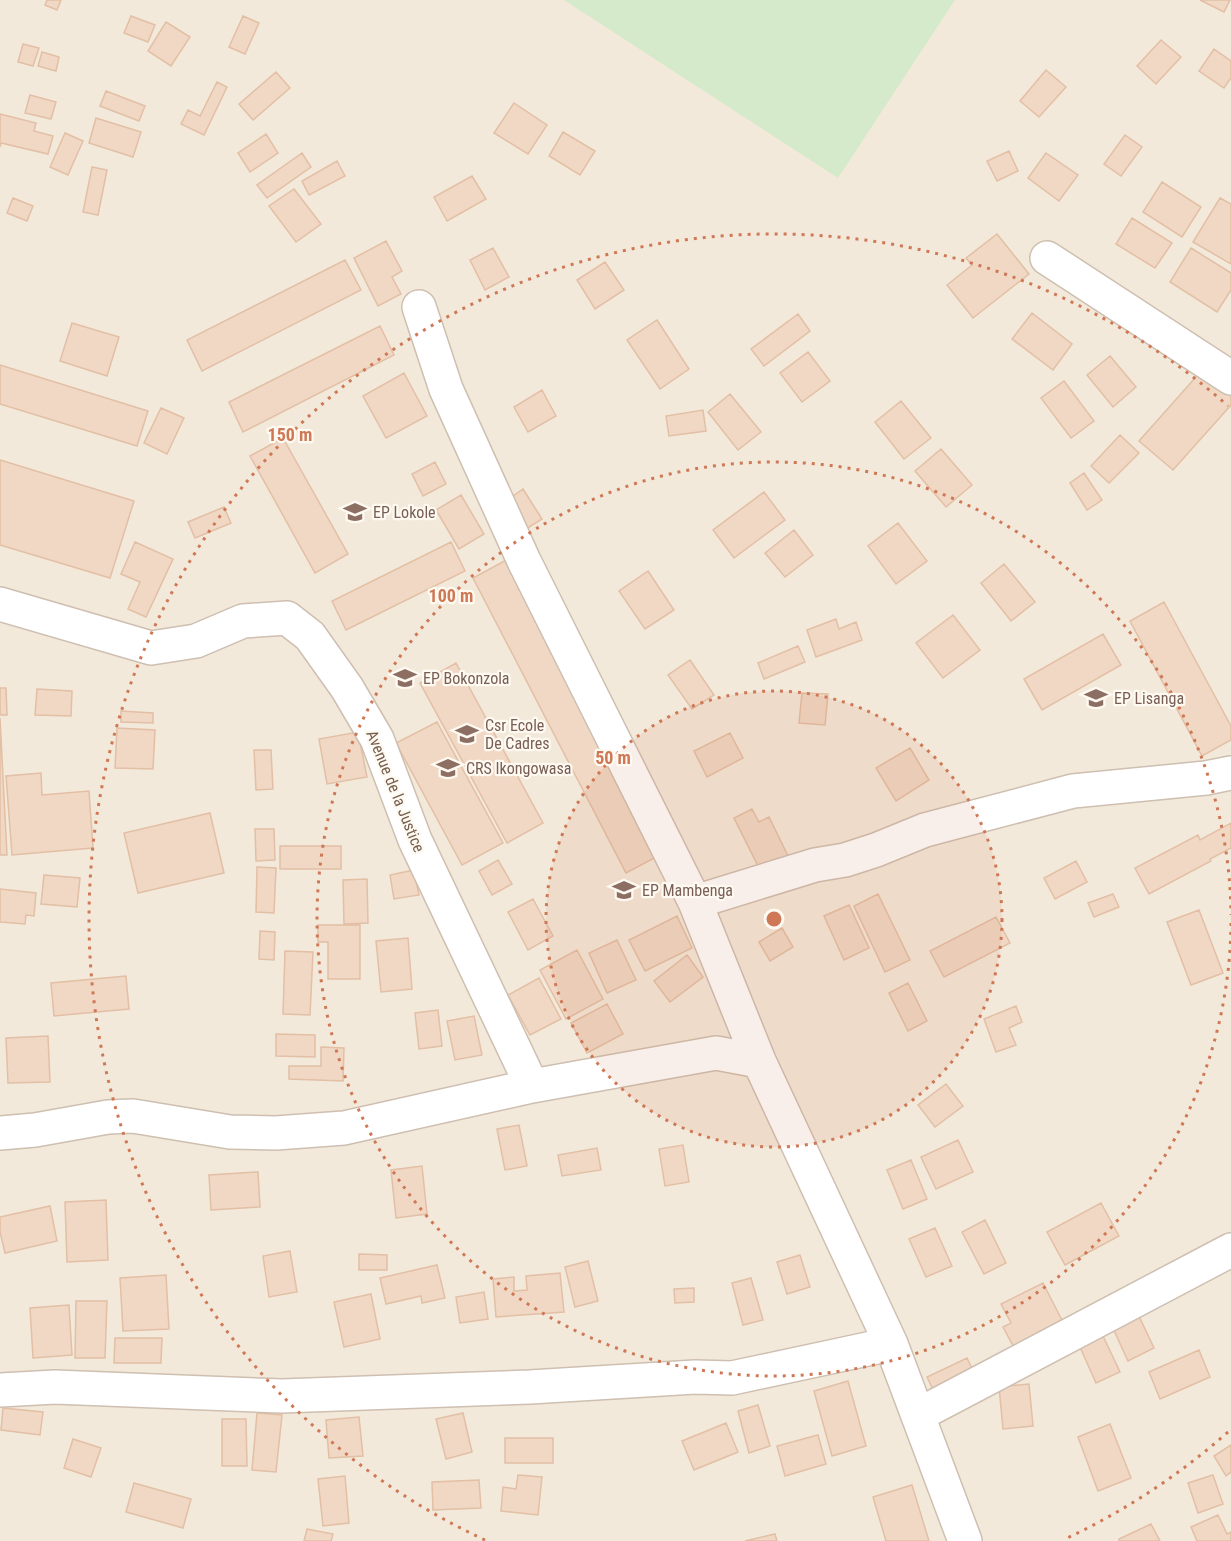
<svg xmlns="http://www.w3.org/2000/svg" width="1231" height="1541" font-family="'Roboto Condensed',sans-serif">
<style>
.residential{fill:#f3e9da}
.green{fill:#d5eaca}
.building{fill:#f0d8c4;stroke:#e2bfa5;stroke-width:1.5}
.lines{fill:none;stroke-linecap:round;stroke-linejoin:round}
.minor-casing{stroke:#cebfb1;stroke-width:36}
.minor{stroke:#fff;stroke-width:33}
.ring{fill:none;stroke:#cf7856;stroke-width:3;stroke-dasharray:3 6}
.labels{text-anchor:middle;stroke-width:4.5;stroke-linejoin:round;paint-order:stroke}
.education-label{font-size:16px;fill:#785e54;stroke:#fefaf2;text-anchor:start}
.street-label{font-size:16px;fill:#775f4f;stroke:#fefaf2}
.centre{fill:#cf7856;stroke:#fefaf2;stroke-width:3}
.ring-label{font-size:18px;text-anchor:middle;font-weight:bold;fill:#cf7856;stroke:#fefaf2;stroke-width:4.5;stroke-linejoin:round;paint-order:stroke}
</style>
<rect width="100%" height="100%" fill="#fcf6eb"/>
<path class="residential" d="M0,0H1231V1541H0Z"/>
<path class="green" d="M564,0H955L838,178Z"/>
<path class="building" d="M47,0H61L57,10L45,5Z
M1200,0H1230L1224,12Z
M131,16L155,25L148,42L124,33Z
M243,16L259,23L245,54L229,47Z
M166,22L190,37L171,66L148,51Z
M1161,40L1181,57L1156,84L1137,66Z
M23,44L39,48L33,66L18,62Z
M1214,49L1231,61V78L1224,88L1199,71Z
M42,52L59,57L56,71L38,66Z
M1046,70L1066,87L1039,117L1020,101Z
M276,72L290,88L253,120L239,104Z
M217,82L227,87L204,135L181,124L188,110L200,116Z
M106,91L145,106L139,121L100,106Z
M30,95L56,102L51,119L25,113Z
M514,103L547,125L528,154L494,133Z
M0,114L36,123L34,131L53,136L48,154L1,143L0,147Z
M96,118L141,132L133,157L89,143Z
M563,132L595,151L580,175L549,156Z
M65,133L83,141L68,175L50,167Z
M266,134L278,153L250,172L238,153Z
M1125,135L1142,147L1121,176L1104,164Z
M1009,151L1018,171L997,181L987,161Z
M302,153L311,167L267,198L257,185Z
M1046,153L1078,175L1059,201L1028,178Z
M337,161L345,176L309,195L302,181Z
M92,167L107,170L98,215L83,212Z
M472,176L486,199L447,221L434,197Z
M1162,182L1201,207L1182,237L1143,212Z
M294,189L321,224L296,242L269,206Z
M13,198L33,206L27,221L7,213Z
M1220,198L1231,204V264L1193,242Z
M1132,218L1172,243L1155,268L1116,244Z
M997,234L1029,274L973,318L947,285L972,265L966,258Z
M386,241L402,271L392,277L401,294L378,306L354,258Z
M493,248L509,277L485,290L470,260Z
M1191,248L1231,273V290L1217,312L1170,282Z
M345,260L361,290L202,371L187,340Z
M605,262L624,290L595,309L577,280Z
M1032,313L1072,344L1053,370L1012,339Z
M798,314L810,331L764,366L751,349Z
M657,320L689,369L660,389L627,340Z
M72,323L119,337L107,376L60,361Z
M380,326L394,355L243,432L229,402Z
M808,352L830,381L802,402L780,373Z
M1110,356L1136,387L1113,407L1087,375Z
M0,365L148,411L137,446L0,404Z
M1203,369L1231,394V405L1173,470L1139,441Z
M404,373L427,416L386,438L363,396Z
M1064,381L1094,421L1071,438L1041,398Z
M542,390L556,416L528,432L514,407Z
M730,394L761,432L738,450L708,412Z
M901,401L931,438L904,459L875,422Z
M161,408L184,418L167,454L144,443Z
M703,410L706,431L669,436L666,416Z
M1120,435L1139,453L1109,483L1091,466Z
M283,438L348,554L315,573L250,456Z
M941,449L972,485L946,507L915,471Z
M0,460L134,501L110,578L0,545Z
M435,462L446,484L423,496L412,474Z
M1084,473L1102,500L1087,510L1070,483Z
M523,489L542,519L526,529L507,500Z
M764,492L785,520L734,558L713,530Z
M461,495L484,534L459,549L436,510Z
M224,507L231,523L195,538L188,522Z
M898,523L927,561L896,584L868,546Z
M794,530L813,555L785,577L765,553Z
M135,542L173,559L146,617L128,609L140,582L121,574Z
M451,542L465,571L346,630L332,601Z
M508,559L662,854L626,873L473,578Z
M1004,564L1035,602L1011,621L981,583Z
M648,571L674,610L645,629L619,591Z
M1164,602L1231,726V740L1202,756L1130,621Z
M953,615L980,650L943,678L916,643Z
M836,619L839,629L856,622L862,640L816,657L807,630Z
M1103,634L1121,665L1042,710L1024,679Z
M798,646L805,662L764,679L758,663Z
M690,660L714,695L692,709L668,675Z
M456,663L543,823L507,843L420,683Z
M0,688H6L7,715H0Z
M37,689L72,691L71,716L35,715Z
M802,693L828,694L825,725L799,723Z
M121,711L153,713V723L121,722Z
M0,718L7,855H0Z
M437,722L503,843L462,865L396,743Z
M117,728L155,730L153,769L115,768Z
M358,732L367,777L327,784L319,739Z
M730,733L743,758L707,777L694,751Z
M910,748L929,780L896,801L876,768Z
M254,750H271L273,789L256,790Z
M41,773L42,795L89,791L93,848L12,855L6,776Z
M752,809L759,822L769,817L789,858L761,872L734,818Z
M210,813L224,873L138,893L124,833Z
M1231,823V848L1210,859L1211,861L1149,894L1135,868L1198,835L1200,840Z
M255,829H274L275,860L256,861Z
M280,846H341V869H280Z
M498,860L512,884L492,895L479,871Z
M1076,861L1087,882L1055,899L1044,878Z
M257,867L276,868L274,913L256,912Z
M414,870L419,895L394,899L390,875Z
M44,875L80,878L77,907L41,904Z
M367,879L368,923L344,924L343,880Z
M0,889L36,893L34,916L26,915L25,924L0,922Z
M878,894L910,960L885,972L854,906Z
M1113,894L1119,907L1094,917L1088,903Z
M533,899L553,936L528,950L508,912Z
M849,905L869,948L844,960L824,916Z
M1199,910L1223,973L1191,985L1167,922Z
M677,916L692,948L645,971L629,940Z
M996,917L1010,943L944,977L930,951Z
M318,925H360V979H328V942H318Z
M782,928L793,947L770,961L759,942Z
M260,931L275,932L274,960L259,959Z
M408,938L412,989L381,992L376,941Z
M617,940L636,980L607,993L589,953Z
M577,950L603,999L566,1019L540,970Z
M285,951L313,952L310,1015L283,1014Z
M687,955L703,977L670,1002L654,981Z
M126,976L129,1009L54,1016L51,983Z
M539,978L561,1019L530,1035L508,995Z
M908,983L927,1021L908,1031L889,993Z
M607,1004L623,1034L587,1053L571,1023Z
M1016,1006L1022,1022L1009,1028L1016,1045L996,1052L984,1019Z
M438,1010L442,1046L419,1049L415,1013Z
M474,1016L482,1055L455,1060L447,1021Z
M276,1034L315,1035V1057L276,1056Z
M48,1036L50,1082L8,1083L6,1038Z
M321,1047L344,1048L343,1081L289,1079V1066H321Z
M946,1084L963,1106L935,1127L918,1105Z
M519,1125L527,1166L505,1170L497,1129Z
M958,1140L973,1172L936,1189L921,1157Z
M683,1145L689,1182L665,1186L659,1149Z
M597,1148L601,1170L562,1176L558,1155Z
M911,1160L927,1199L903,1209L887,1170Z
M422,1166L427,1214L396,1218L391,1170Z
M258,1172L260,1207L211,1210L209,1175Z
M106,1200L108,1260L67,1262L65,1202Z
M1101,1203L1119,1236L1065,1265L1047,1232Z
M50,1206L57,1241L5,1253L0,1232V1217Z
M985,1220L1006,1263L984,1274L962,1232Z
M935,1228L952,1266L926,1277L909,1239Z
M290,1251L297,1292L269,1297L263,1256Z
M359,1254L387,1255V1270H359Z
M800,1255L810,1287L787,1294L777,1262Z
M588,1261L598,1301L575,1307L565,1267Z
M437,1265L445,1298L422,1303L421,1296L386,1304L380,1278Z
M560,1273L564,1312L496,1317L493,1279L514,1277V1291L527,1290L526,1276Z
M166,1275L169,1329L123,1331L120,1278Z
M751,1278L763,1320L743,1325L732,1283Z
M1043,1283L1067,1330L1018,1355L1003,1327L1011,1323L1001,1304Z
M694,1288V1302L675,1303L674,1289Z
M484,1292L488,1319L460,1323L456,1297Z
M371,1294L380,1339L344,1347L334,1302Z
M76,1301H107L105,1358H75Z
M69,1305L72,1355L33,1358L30,1308Z
M1137,1312L1154,1348L1128,1361L1111,1324Z
M1103,1336L1120,1372L1096,1383L1080,1347Z
M115,1338H162L161,1363H114Z
M1199,1350L1210,1377L1160,1399L1149,1372Z
M967,1358L977,1379L937,1398L927,1377Z
M848,1381L866,1446L832,1456L814,1391Z
M1029,1384L1033,1426L1003,1429L999,1387Z
M758,1405L770,1446L749,1453L738,1411Z
M3,1408L43,1412L40,1435L1,1430Z
M257,1413L282,1415L276,1472L252,1470Z
M463,1413L472,1452L446,1459L436,1419Z
M359,1417L363,1456L329,1458L326,1420Z
M222,1419H246L247,1466H222Z
M726,1423L738,1452L694,1470L682,1441Z
M1110,1424L1131,1478L1098,1491L1078,1437Z
M818,1435L826,1464L785,1476L777,1446Z
M505,1438H553V1463H505Z
M73,1439L101,1448L91,1477L64,1468Z
M1231,1445V1472L1226,1476L1214,1456Z
M518,1475L542,1477L538,1515L501,1511L503,1487L516,1489Z
M1213,1475L1223,1504L1198,1513L1188,1483Z
M345,1476L349,1523L323,1526L318,1479Z
M479,1480L481,1508L433,1510L432,1482Z
M134,1483L191,1499L183,1528L126,1512Z
M912,1485L929,1541H886L873,1497Z
M1218,1515L1227,1534L1231,1532V1541H1197L1191,1527Z
M1151,1524L1160,1541H1119V1539Z
M307,1529L333,1534L331,1541H304Z
M775,1534L777,1541H745Z"/>
<g class="lines">
<g class="minor-casing">
<path id="minor" d="M1047,258L1231,378
M419,307L446,389L524,561L695,902
M0,604L151,648L196,641L243,621L287,618L310,636L347,688L377,739L415,840L532,1086
M759,1061L695,902L815,865L845,860L876,850L925,830L1073,791L1206,778L1231,773
M0,1133L35,1130L108,1117L133,1116L230,1132L276,1133L344,1128L532,1086L716,1053L759,1061L891,1344L965,1541
M0,1390L55,1387L282,1396L530,1387L695,1377L732,1378L891,1344
M918,1415L1231,1250"/>
</g>
<use href="#minor" class="minor"/>
</g>
<circle cx="774" cy="919" r="228" fill="#cf7856" fill-opacity=".12"/>
<g class="ring">
<circle cx="774" cy="919" r="228"/>
<path d="M1231 923A457 457 0 1 1 1231 915"/>
<path d="M1228 1432A685 685 0 0 1 1063 1540M485 1540A685 685 0 1 1 1228 406"/>
</g>
<defs>
<g id="school-bare" transform="scale(1.8)"><path d="M0-5L7-2L0 1L-7-2ZM-4 1L0 2.5L4 1V4Q0 6-4 4Z" fill="#8d6e63" stroke="#fefaf2" stroke-width="2.5" paint-order="stroke"/></g>
</defs>
<g fill-rule="evenodd">
<use href="#school-bare" x="355" y="512"/>
<use href="#school-bare" x="405" y="678"/>
<use href="#school-bare" x="1096" y="698"/>
<use href="#school-bare" x="467" y="734"/>
<use href="#school-bare" x="448" y="768"/>
<use href="#school-bare" x="624" y="890"/>
</g>
<g class="labels">
<g class="education-label">
<text x="373" y="518">EP Lokole</text>
<text x="423" y="684">EP Bokonzola</text>
<text x="1114" y="704">EP Lisanga</text>
<text x="485" y="731">Csr Ecole<tspan x="485" dy="18">De Cadres</tspan></text>
<text x="466" y="774">CRS Ikongowasa</text>
<text x="642" y="896">EP Mambenga</text>
</g>
<g class="street-label">
<text transform="translate(396 791) rotate(68)" y="6">Avenue de la Justice</text>
</g>
</g>
<circle cx="774" cy="919" r="9" class="centre"/>
<g class="ring-label">
<text x="290" y="441">150 m</text>
<text x="451" y="602">100 m</text>
<text x="613" y="764">50 m</text>
</g>
</svg>
